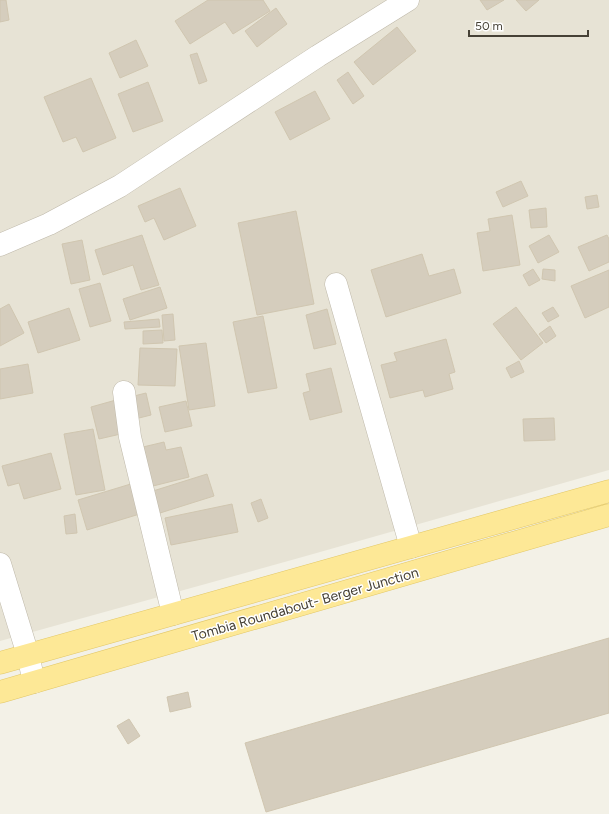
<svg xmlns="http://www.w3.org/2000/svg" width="609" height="814" font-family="Figtree,sans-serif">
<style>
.residential{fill:#e7e3d5}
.building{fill:#d5cdbd;stroke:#d0c6b0}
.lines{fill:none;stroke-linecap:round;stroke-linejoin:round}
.minor-casing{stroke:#bfb9aa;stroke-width:23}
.major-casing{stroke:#e2c766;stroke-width:23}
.minor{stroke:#fff;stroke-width:22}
.major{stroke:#fde896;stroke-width:22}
.labels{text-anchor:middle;stroke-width:3;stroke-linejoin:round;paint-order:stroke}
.street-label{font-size:14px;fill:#464136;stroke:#fff}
</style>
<rect width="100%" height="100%" fill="#f3f1e7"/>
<path class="residential" d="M0,0H609V470L306,556L0,641Z"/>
<path class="building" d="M0,0H6L9,20L0,22Z
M208,0H263L270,11L233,34L225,22L190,44L175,21Z
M480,0H504L487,10Z
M516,0H539L526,11Z
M276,8L287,24L257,47L245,31Z
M397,27L416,51L373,85L354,62Z
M136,40L148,66L120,78L109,53Z
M197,53L207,81L199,84L190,55Z
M348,72L364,96L353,104L337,80Z
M91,78L116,138L83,152L76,137L63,142L44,97Z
M148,82L163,121L133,132L118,94Z
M315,91L330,119L290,140L275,112Z
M521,181L528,196L503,207L496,192Z
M180,188L196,226L164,240L154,218L145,222L138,206Z
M597,195L599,207L587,209L585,197Z
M546,208L547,227L531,228L529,210Z
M296,211L314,304L257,315L238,223Z
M512,215L520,265L483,271L477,233L490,231L488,219Z
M142,235L159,285L141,290L133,265L103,275L95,250Z
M549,235L559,252L538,263L529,246Z
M607,235L609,239V262L589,271L578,247Z
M82,240L90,280L71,284L62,244Z
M422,254L429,276L454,269L461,293L386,317L371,270Z
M533,269L540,280L529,286L523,275Z
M543,269L555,270V281L542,279Z
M609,270V307L585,318L571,286Z
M100,283L111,321L90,327L79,289Z
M160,287L167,308L130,320L123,299Z
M9,304L24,333L0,346V309Z
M516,307L543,343L521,360L493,324Z
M553,307L559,316L548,322L542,313Z
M69,308L80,340L38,353L28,322Z
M327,309L336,344L314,349L306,315Z
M173,314L175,340L164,341L162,315Z
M263,316L277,388L248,393L233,322Z
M159,319L160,327L125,329L124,322Z
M550,326L556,336L546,343L539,334Z
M162,330L163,343L143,344V331Z
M446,339L455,372L449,374L453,389L425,397L423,390L390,398L381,365L397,361L394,353Z
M206,343L215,406L189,410L179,346Z
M140,348L177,349L175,386L138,385Z
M519,361L524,372L511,378L506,368Z
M28,364L33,393L0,399V369Z
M331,368L342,412L310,420L303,393L310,391L306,374Z
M146,393L151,415L135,419L130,397Z
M116,400L125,433L99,439L91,407Z
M186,401L192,426L165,432L159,407Z
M554,418L555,440L524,441L523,419Z
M93,429L105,490L76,495L64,434Z
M164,442L166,450L181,447L189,477L153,486L143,447Z
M51,453L61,489L24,499L19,483L8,486L2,466Z
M207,474L214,496L160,513L153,491Z
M134,483L143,513L87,530L78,500Z
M261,499L268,518L258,522L251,503Z
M232,504L238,532L171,545L165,518Z
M75,514L77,533L66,534L64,516Z
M609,638V713L266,812L245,743Z
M188,692L191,707L170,712L167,697Z
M129,719L140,736L128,744L117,726Z"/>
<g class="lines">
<g class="minor-casing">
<path id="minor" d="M0,245L49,224L120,186L318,56L408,0
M336,284L411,547
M124,392L130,437L173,614
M0,564L28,655L34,682"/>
</g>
<g class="major-casing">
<path id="major" d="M0,663L609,491
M0,692L609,515"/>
</g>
<use href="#minor" class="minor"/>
<use href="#major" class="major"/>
</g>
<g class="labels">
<g class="street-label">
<text transform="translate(305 604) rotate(-16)" y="5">Tombia Roundabout- Berger Junction</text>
</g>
</g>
<path d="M469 30v6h119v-6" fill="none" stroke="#464136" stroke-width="2"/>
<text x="475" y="30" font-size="12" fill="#464136" stroke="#ffffff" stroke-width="3" paint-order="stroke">50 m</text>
</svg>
